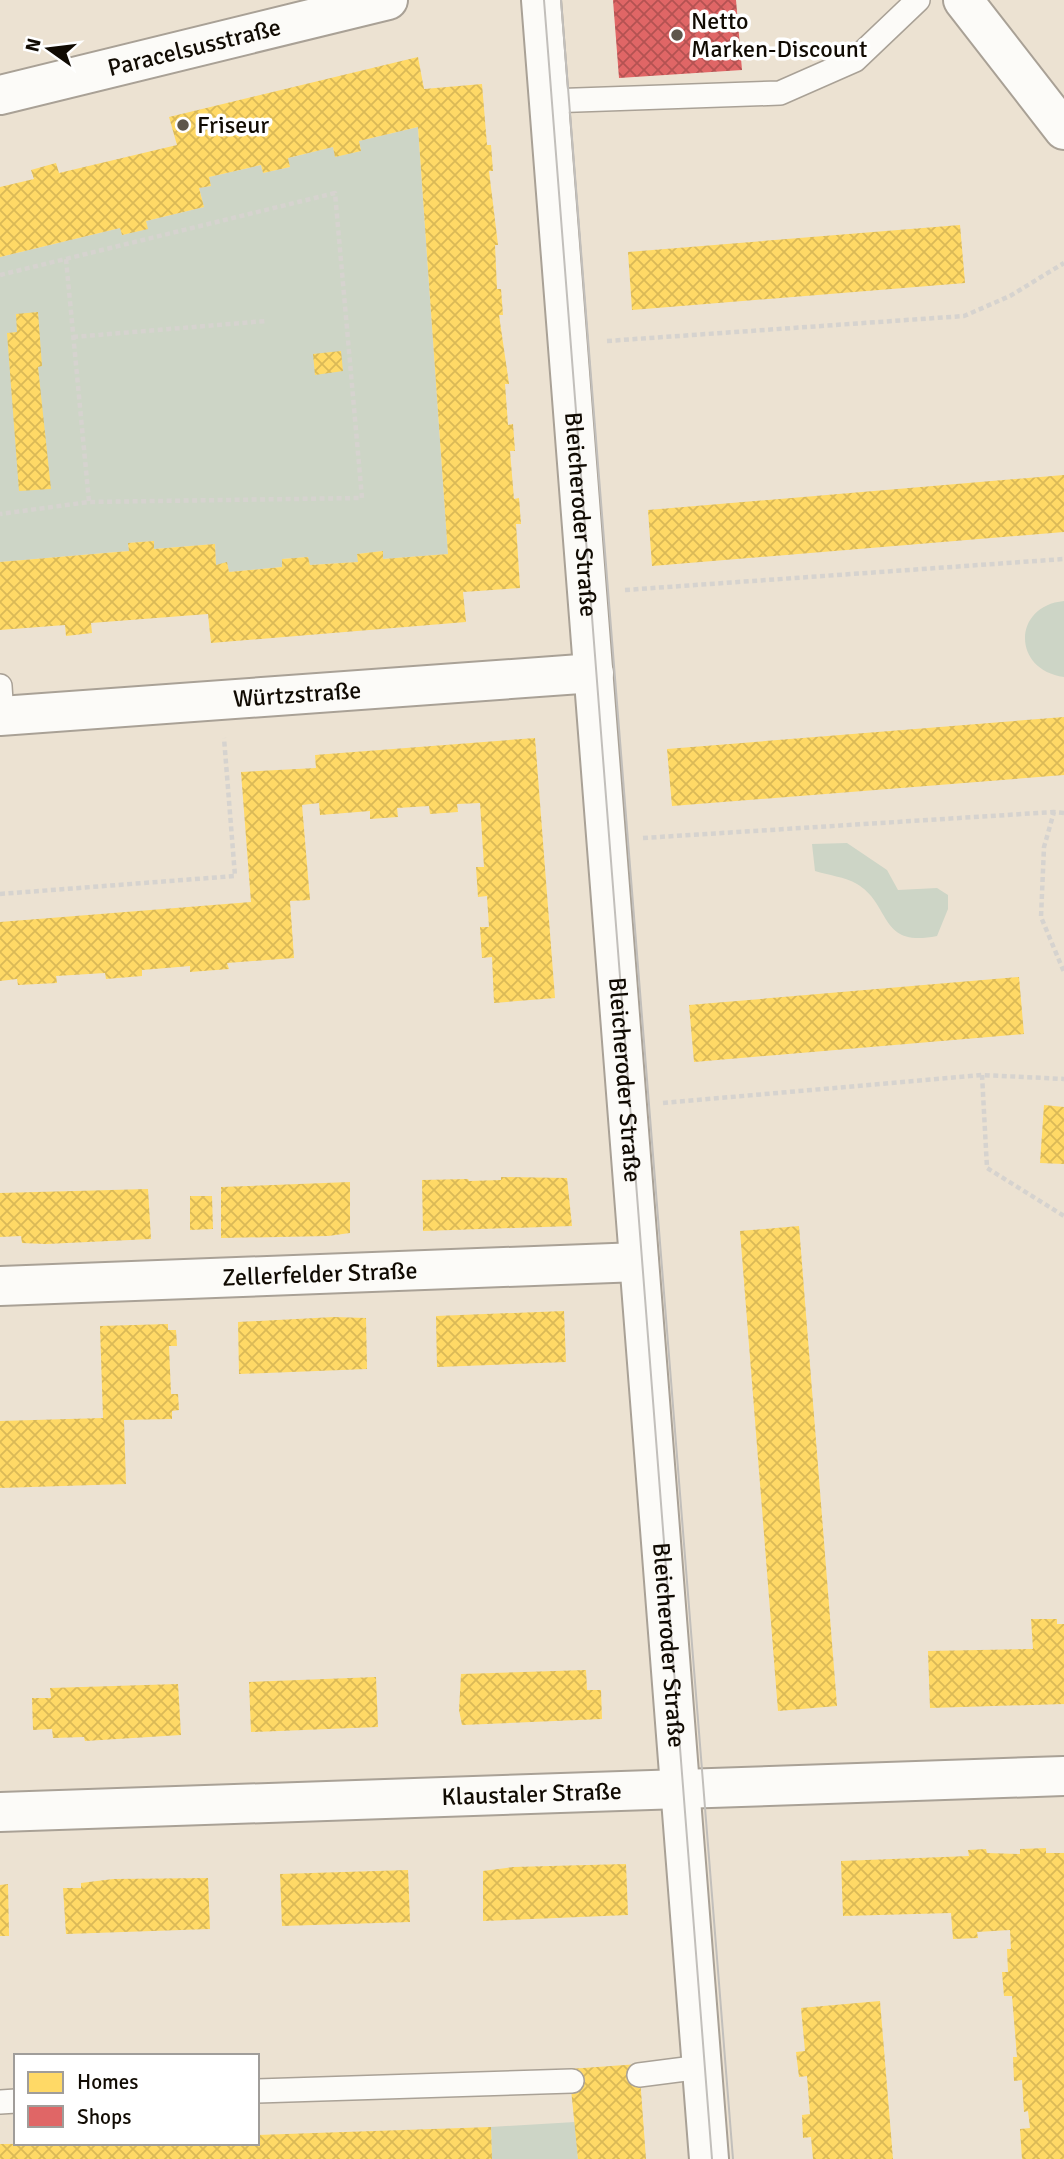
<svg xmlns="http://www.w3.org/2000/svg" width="1064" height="2159" font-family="Signika,sans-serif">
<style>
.park{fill:#cdd5c6}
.homes{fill:url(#homes-cross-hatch)}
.shops{fill:url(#shops-cross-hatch)}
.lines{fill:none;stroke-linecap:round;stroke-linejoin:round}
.lane-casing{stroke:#a9a196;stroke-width:26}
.street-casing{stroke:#a9a196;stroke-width:42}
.secondary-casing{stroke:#a9a196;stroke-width:42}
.path{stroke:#d6d3cf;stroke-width:4.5;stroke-dasharray:5 3.5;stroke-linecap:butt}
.lane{stroke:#fcfbf8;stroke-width:23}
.street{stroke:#fcfbf8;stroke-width:38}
.secondary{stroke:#fcfbf8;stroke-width:38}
.tram{stroke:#c2bfbb;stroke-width:2}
.poi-dot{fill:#5e564b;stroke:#fff;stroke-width:2.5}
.labels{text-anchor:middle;stroke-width:7;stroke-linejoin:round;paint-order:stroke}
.poi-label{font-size:24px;fill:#110b03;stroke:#fff;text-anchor:start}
.street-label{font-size:24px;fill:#110b03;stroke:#fff}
</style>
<defs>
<pattern id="homes-cross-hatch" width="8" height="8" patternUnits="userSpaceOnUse" patternTransform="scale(1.75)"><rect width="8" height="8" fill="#ffd966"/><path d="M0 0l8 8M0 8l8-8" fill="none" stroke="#dab957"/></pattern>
<pattern id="shops-cross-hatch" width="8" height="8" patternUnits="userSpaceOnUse" patternTransform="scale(1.75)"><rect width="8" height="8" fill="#e06666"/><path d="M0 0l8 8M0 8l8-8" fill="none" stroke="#b45252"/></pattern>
</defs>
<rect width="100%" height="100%" fill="#ece2d2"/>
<path class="park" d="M418,127L448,554L383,559V551L358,554V562L310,565L308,557L282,559V567L229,572L227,563L216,565L215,544L154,549L153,541L128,543L129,551L0,562V257L120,228L122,235L147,229L146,221L204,207L199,188L211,186L209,177L261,165L263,173L290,167L288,158L333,147L335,156L361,151L359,141Z
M1064,601V677C1012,670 1012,606 1064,601Z
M847,843L887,870L898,890L937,888L948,895V909L937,936C878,948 892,905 857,884C845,877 828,875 815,871L812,844Z
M575,2122L578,2159H492L491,2127Z"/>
<path class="homes" d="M418,57L424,89L482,84L487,145H491L493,171H489L498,245H495L497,289H501L503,315H499L509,384H505L508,425L513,424L515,451H510L514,499L519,498L521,524H516L520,588L463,592L466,622L211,643L208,614L91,623L92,633L66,636L65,625L0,630V562L129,551L128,543L154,541V549L215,544L216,565L227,562L229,572L282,567V559L308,557L310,565L358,562L357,554L383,551V559L448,554L418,127L359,141L361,151L335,157L333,147L288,158L290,167L263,173L261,165L209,177L211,186L199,188L204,207L146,221L148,229L122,235L120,228L0,257V187L34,179L31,170L56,163L59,173L177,145L169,117Z
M960,225L965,283L632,310L628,252Z
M38,312L42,366L38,367L51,489L19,491L7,333L17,332L16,314Z
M341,351L343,371L315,375L313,354Z
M1064,475V532L652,566L648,510Z
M1064,717V775L672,806L667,749Z
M535,738L555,998L494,1003L492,957L482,958L480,927H489L487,896L478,897L476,867H484L480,803L457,804L458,812L430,814L429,806L397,808L398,817L370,819V811L320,815L319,803L302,805L310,900L290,901L294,958L227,963L229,969L190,972V966L142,970V976L106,979L105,973L56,976L57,983L18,985L17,979L0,981V922L251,902L241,772L316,768L315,755Z
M1019,977L1024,1034L694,1062L689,1005Z
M1044,1105L1064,1107V1164L1040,1163Z
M501,1177L567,1178L572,1226L423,1231L422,1180L468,1179L469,1181L501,1180Z
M350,1182V1233L328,1236L221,1238V1187Z
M148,1189L151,1239L46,1244L22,1243L21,1236L0,1237V1193Z
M190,1196H212L213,1229L190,1230Z
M799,1226L837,1706L778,1711L740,1231Z
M564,1311L566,1362L437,1367L436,1316Z
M334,1317L366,1318L367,1369L239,1374L238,1322Z
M168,1324V1330H176L177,1346H169L171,1394H178L179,1410L172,1411V1419L124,1420L126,1484L0,1488V1421L103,1418L100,1326Z
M1031,1619H1057V1624H1064V1704L930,1708L928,1651L1033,1649Z
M586,1670L587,1690H601L602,1719L462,1725L459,1710L461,1674Z
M376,1677L378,1727L251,1732L249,1682Z
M178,1684L181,1735L85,1741L84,1737L53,1738L52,1729L33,1730L32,1698H51L50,1688Z
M1046,1848V1853H1064V2159H1022L1020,2129L1030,2128L1028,2111L1024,2112L1022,2080L1014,2081L1013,2057H1017L1012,1996H1004L1002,1972H1008L1007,1949H1011L1010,1930L977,1932L978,1938L953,1939L951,1913L843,1916L841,1861L969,1856L968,1850L986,1849L987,1853L1020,1854V1849Z
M626,1864L628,1915L483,1921V1871L513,1867Z
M408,1870L410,1922L282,1926L280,1874Z
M208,1878L210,1929L66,1934L63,1888H81V1883L113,1879Z
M8,1884L9,1936H0V1885Z
M880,2001L893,2159H813L811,2137L803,2138L802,2115L810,2114L807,2076L799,2077L796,2052L805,2051L801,2008Z
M639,2064L646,2159H578L569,2069Z
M491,2127L492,2159H0V2144L257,2143V2135Z"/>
<path class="shops" d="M613,0H736L742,70L619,78Z"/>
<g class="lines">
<g class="lane-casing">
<path id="lane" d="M548,101L780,93L855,60L918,0
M0,686L2,716
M639,2075L701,2067
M257,2091L572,2081
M0,2102L16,2101"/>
</g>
<g class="street-casing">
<g id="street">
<path id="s1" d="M0,95L388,0"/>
<path id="s2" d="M0,716L594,673"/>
<path id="s3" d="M0,1286L639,1262"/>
<path id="s4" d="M0,1812L1064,1776"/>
</g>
</g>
<g class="secondary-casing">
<g id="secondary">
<path id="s5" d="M541,0L709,2159"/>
<path d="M963,0L1064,130"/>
</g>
</g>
<path class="path" d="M66,259L89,502
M0,275L335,193L362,498L89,502L0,514
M73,337L266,321
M607,341L964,316L1010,296L1064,263
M625,590L1064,559
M1064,813L1054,812L1044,847L1041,917L1064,972
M643,838L1054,812
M0,894L235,876L224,738
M982,1075L987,1168L1064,1216
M663,1103L982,1075L1064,1079"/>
<use href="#lane" class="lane"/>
<use href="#street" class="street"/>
<use href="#secondary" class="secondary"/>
<path class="tram" d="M544,0L712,2159
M561,0L733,2159"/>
</g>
<g class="poi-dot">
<circle cx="677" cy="35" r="7"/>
<circle cx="183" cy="125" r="7"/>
</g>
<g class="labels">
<g class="poi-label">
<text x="691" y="29">Netto<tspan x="691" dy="28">Marken-Discount</tspan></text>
<text x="197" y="133">Friseur</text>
</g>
<g class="street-label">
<text dy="8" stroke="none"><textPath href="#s1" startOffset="200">Paracelsusstraße</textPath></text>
<text dy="8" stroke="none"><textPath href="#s5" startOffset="516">Bleicheroder Straße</textPath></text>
<text dy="8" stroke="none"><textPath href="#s2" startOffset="298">Würtzstraße</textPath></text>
<text dy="8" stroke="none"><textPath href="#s5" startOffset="1083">Bleicheroder Straße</textPath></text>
<text dy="8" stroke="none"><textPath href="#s3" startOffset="320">Zellerfelder Straße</textPath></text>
<text dy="8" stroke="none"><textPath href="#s5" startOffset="1650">Bleicheroder Straße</textPath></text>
<text dy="8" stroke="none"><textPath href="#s4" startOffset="532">Klaustaler Straße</textPath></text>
</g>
</g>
<rect x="14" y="2054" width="245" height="91" fill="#ffffff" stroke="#a09d9a" stroke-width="2"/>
<rect x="28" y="2072" width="35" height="21" fill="#ffd966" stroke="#a09d9a" stroke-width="2"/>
<text x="77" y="2089" font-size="21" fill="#110b03">Homes</text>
<rect x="28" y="2106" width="35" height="21" fill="#e06666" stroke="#a09d9a" stroke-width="2"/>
<text x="77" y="2124" font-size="21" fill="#110b03">Shops</text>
<g transform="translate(49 49) rotate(284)" stroke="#ffffff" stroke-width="5" paint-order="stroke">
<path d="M0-5L12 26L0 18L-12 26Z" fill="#110b03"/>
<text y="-10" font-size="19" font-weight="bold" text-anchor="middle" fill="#110b03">N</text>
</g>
</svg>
